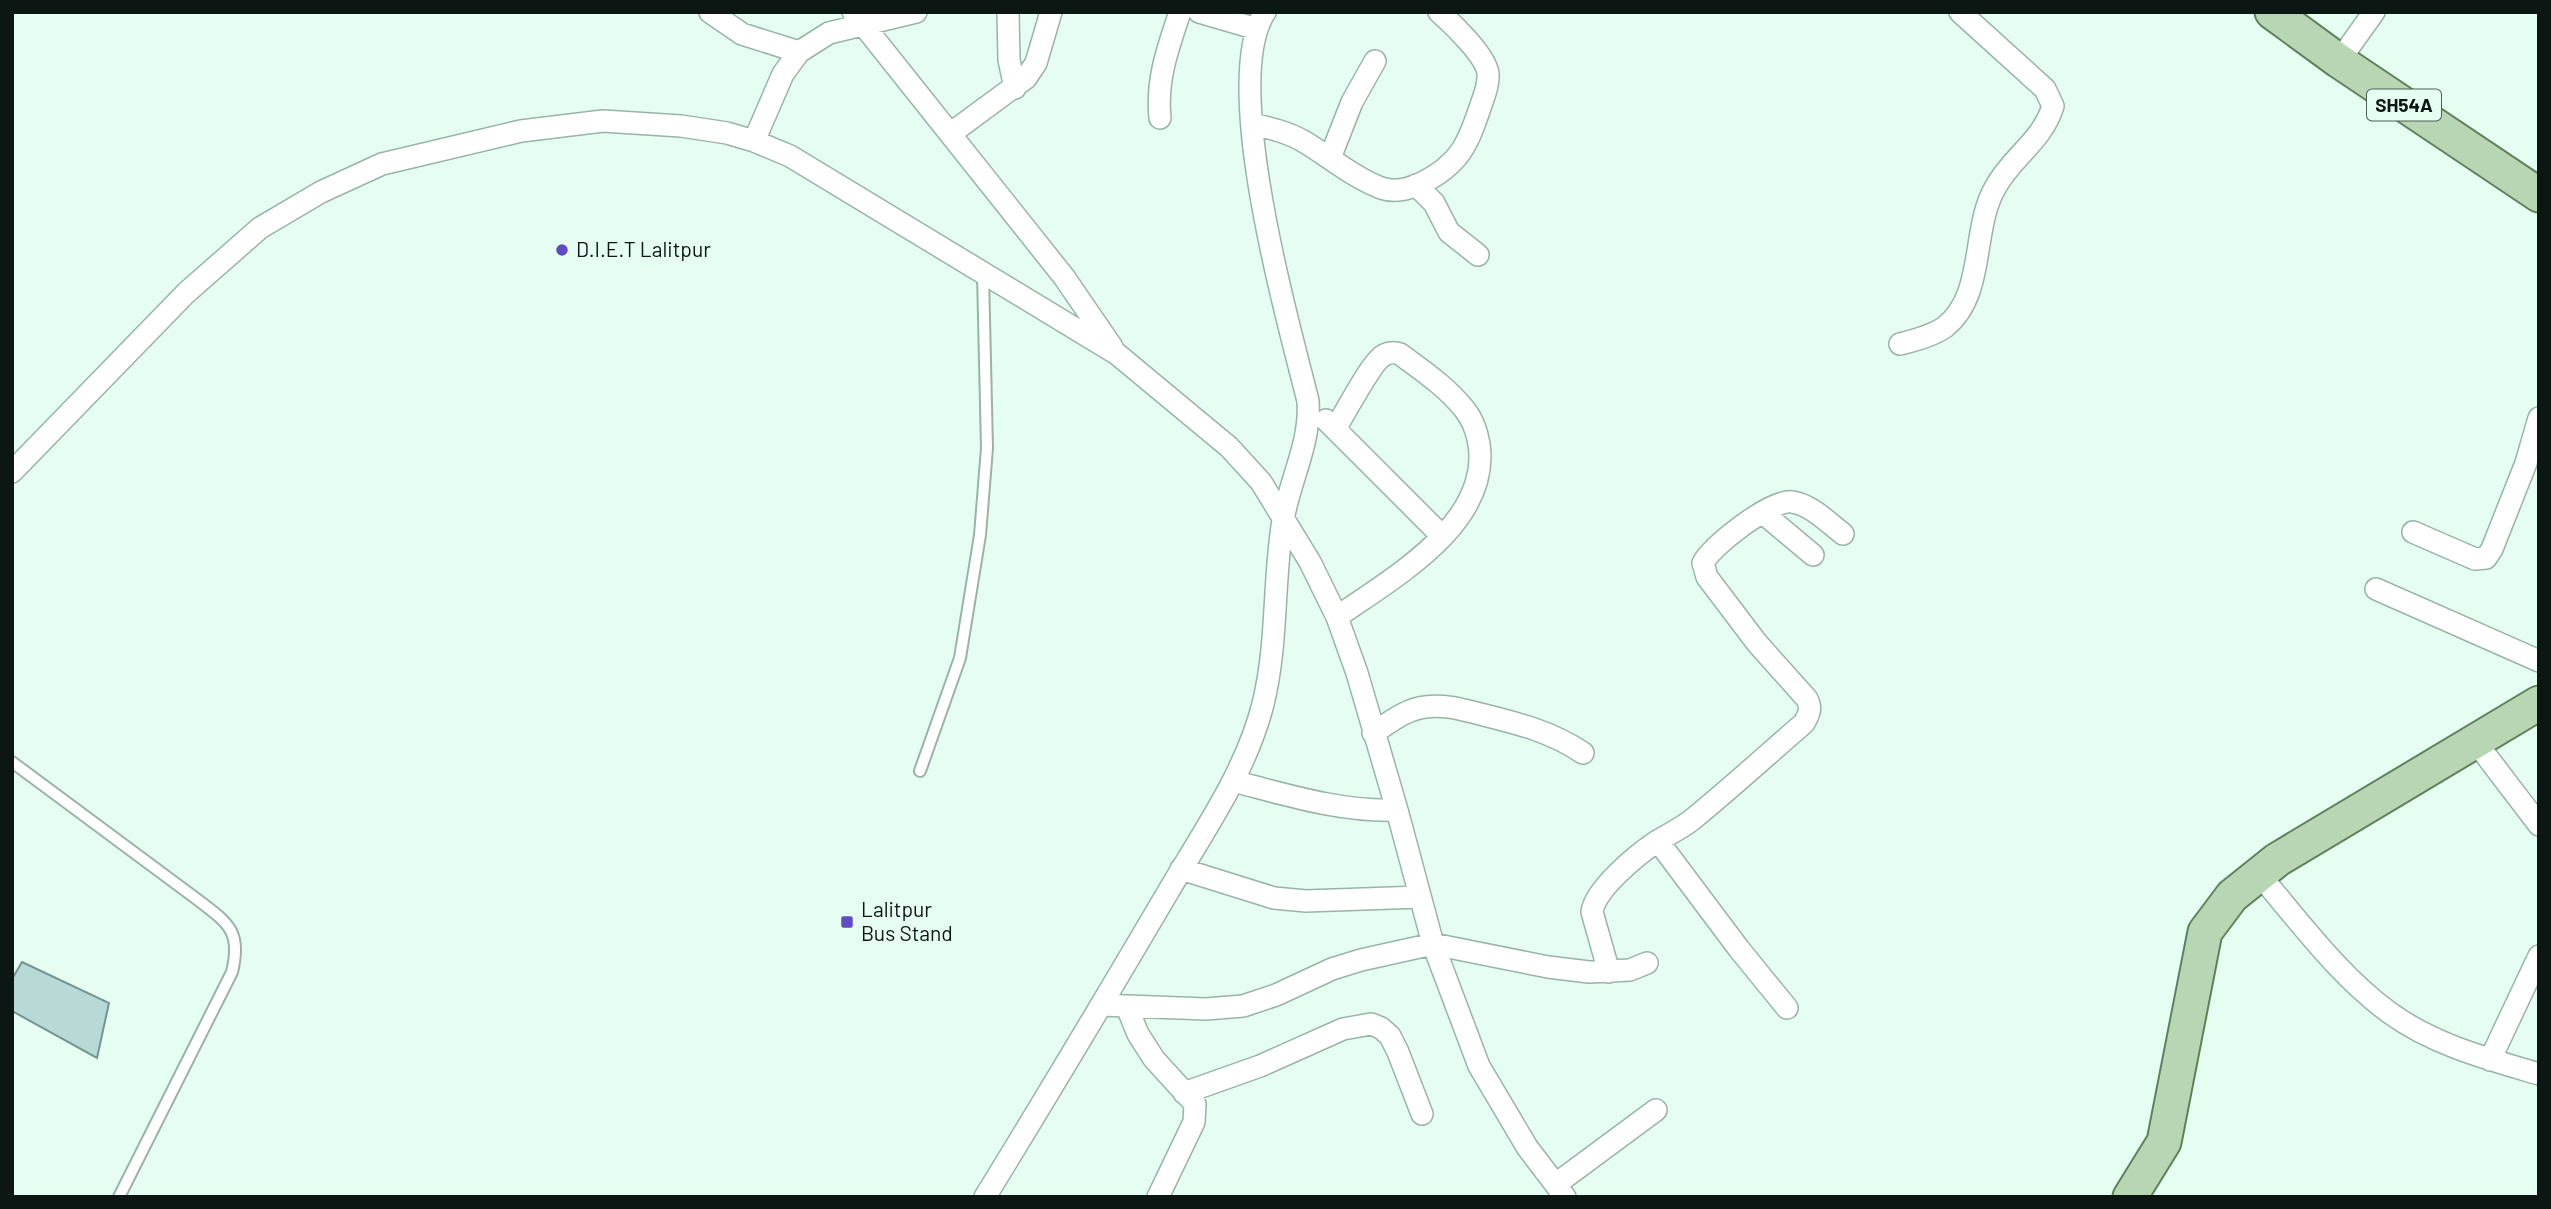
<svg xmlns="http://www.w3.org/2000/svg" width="2551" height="1209" font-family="Barlow,sans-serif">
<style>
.building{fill:#b8dad7;stroke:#759592;stroke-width:2}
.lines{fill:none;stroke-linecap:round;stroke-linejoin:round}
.lane-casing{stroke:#98b4a7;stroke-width:14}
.street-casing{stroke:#98b4a7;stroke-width:24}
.primary-casing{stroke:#5d815a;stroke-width:37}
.lane{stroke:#fff;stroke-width:10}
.street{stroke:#fff;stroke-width:21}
.primary{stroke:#b8d6b3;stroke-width:33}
.poi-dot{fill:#614bc3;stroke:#e6fef2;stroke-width:2.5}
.labels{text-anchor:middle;stroke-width:6;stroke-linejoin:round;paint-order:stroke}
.shield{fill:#e6fef2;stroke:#4d5c55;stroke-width:2}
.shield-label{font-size:19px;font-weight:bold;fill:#0c1612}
.poi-label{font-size:21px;fill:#0c1612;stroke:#e6fef2;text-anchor:start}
</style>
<rect width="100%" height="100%" fill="#e6fef2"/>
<path class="building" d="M22,962L109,1003L97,1058L12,1011V979Z"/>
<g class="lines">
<g class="lane-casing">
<path id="lane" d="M12,762L198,900C228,923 242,931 232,972L119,1197
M920,771L960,658L980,535L987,448L983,274"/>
</g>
<g class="street-casing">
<path id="street" d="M710,12L742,34L799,52
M853,12L1064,277L1112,347
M1008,12L1009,60L1015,88
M1199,12L1257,29
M2339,61L2374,12
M1160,118C1156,80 1168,48 1180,12
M1252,124C1270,128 1287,132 1303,141C1327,155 1354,178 1381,188C1396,193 1408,189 1422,183C1460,164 1468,144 1481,105C1484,96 1489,85 1488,74C1487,57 1453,24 1439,12
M950,134L1026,78L1036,63L1051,12
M754,141L783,74L799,52L829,33L916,12
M1330,158L1352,102L1375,61
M1416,185L1434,203L1449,232L1478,255
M1900,344C1915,340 1932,336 1945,327C1986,294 1971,230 1995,188C2012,156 2042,142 2053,106L2045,89L1960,12
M1326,420L1442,536
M1335,429C1345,414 1371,362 1384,355C1390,352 1394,352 1400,354C1423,371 1447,387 1465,410C1473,420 1477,432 1479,444C1491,524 1392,578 1337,617
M12,472L186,293L260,228L321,192L382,164L521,131L603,121L681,126L727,133L754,141L790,156L1117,354L1229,447L1261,482L1310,562L1337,617L1357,673L1397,810L1433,944L1479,1066L1527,1147L1565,1197
M1763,513L1813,555
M2413,532L2475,559L2486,558L2492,549L2526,463L2539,418
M2376,589L2539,661
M1373,733C1389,723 1406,709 1425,707C1446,704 1464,710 1484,715C1520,724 1552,732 1583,753
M2475,741L2539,825
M1233,781C1287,795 1341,812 1397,810
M1658,841L1739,949L1787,1008
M1181,869L1274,898L1306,901L1420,897
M2258,873C2299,921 2339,976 2390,1013C2434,1045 2488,1059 2539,1074
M1609,972L1592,912C1595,889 1637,855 1656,842C1669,834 1682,828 1693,819C1731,788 1767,755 1804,723C1809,714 1812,709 1807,699L1757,643L1707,577L1703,563C1711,546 1772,499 1792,502C1810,504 1829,523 1843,534
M1101,1005L1206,1009L1243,1006L1276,995L1332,969L1361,960L1433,944L1548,967L1589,972L1630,970L1647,963
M1127,1007L1138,1034L1154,1059L1195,1104L1194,1122L1158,1197
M2490,1060L2539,956
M1184,1093L1260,1066L1343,1029L1371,1024L1381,1028L1390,1036L1398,1052L1422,1114
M1556,1184L1656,1110
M985,1197C1047,1096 1108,994 1168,892C1203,832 1246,772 1263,704C1278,644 1273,580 1283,520C1290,479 1311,443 1308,401C1288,320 1220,82 1265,12"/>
</g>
<g class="primary-casing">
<path id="primary" d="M2272,12L2339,61L2539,195
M2130,1197L2164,1142L2205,932L2232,896L2277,860L2539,703"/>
</g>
<use href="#lane" class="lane"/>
<use href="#street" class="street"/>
<use href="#primary" class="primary"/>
</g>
<g class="poi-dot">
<circle cx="562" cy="250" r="7"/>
<rect x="840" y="915" width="14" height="14" rx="3.5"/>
</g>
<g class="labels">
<rect class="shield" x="2367" y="89.5" width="74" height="31" rx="5"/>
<g class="shield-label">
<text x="2404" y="112">SH54A</text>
</g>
<g class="poi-label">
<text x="576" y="257">D.I.E.T Lalitpur</text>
<text x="861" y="917">Lalitpur<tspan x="861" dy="24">Bus Stand</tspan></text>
</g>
</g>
<rect width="2551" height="1209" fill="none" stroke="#0c1612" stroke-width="28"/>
</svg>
